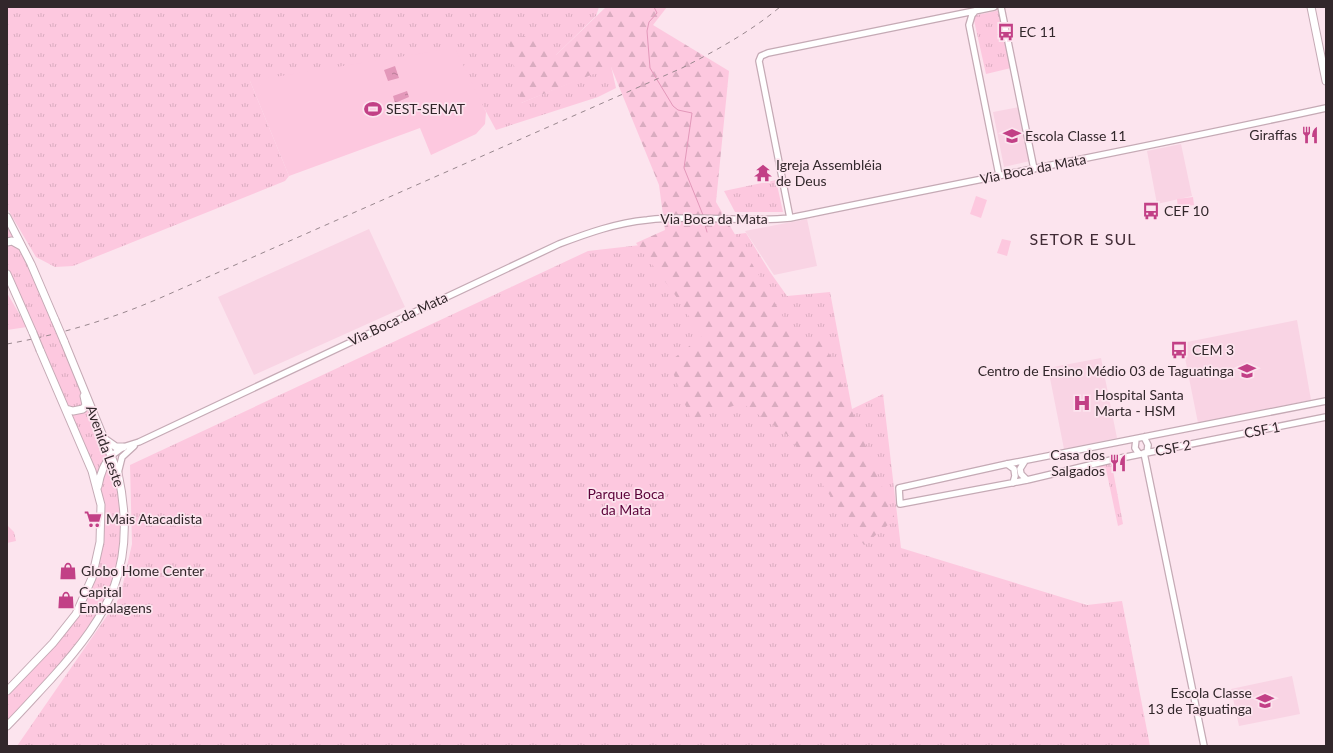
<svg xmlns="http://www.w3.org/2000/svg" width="1333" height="753" font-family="Lato,sans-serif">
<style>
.built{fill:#f9d4e4}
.grass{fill:url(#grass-tufts)}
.forest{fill:url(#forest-firs)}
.pitch{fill:#fdc8df}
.water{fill:url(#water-ripples)}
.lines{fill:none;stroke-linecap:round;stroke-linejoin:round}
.stream{stroke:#e398ba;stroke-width:1}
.tertiary-casing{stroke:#c5aab5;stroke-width:8}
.primary-casing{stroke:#c5aab5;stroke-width:9}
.trunk-casing{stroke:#c5aab5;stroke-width:9}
.tertiary{stroke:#fff;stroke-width:5.5}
.primary{stroke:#fff;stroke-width:7}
.trunk{stroke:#fff;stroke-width:7}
.rail{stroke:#99878e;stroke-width:1;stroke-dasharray:5 5;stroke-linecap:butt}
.primary-bridge-casing{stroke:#c5aab5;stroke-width:9;stroke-linecap:butt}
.primary-bridge{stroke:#fff;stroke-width:7}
.labels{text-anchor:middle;stroke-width:3.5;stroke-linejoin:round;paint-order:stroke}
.poi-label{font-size:14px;fill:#32272b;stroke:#fce4ee;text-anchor:start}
.street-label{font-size:14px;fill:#32272b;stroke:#fce4ee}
.park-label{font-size:14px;fill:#5b0239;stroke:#fce4ee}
.quarter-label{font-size:16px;letter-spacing:1px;fill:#412b35;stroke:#fce4ee}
</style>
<defs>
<pattern id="grass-tufts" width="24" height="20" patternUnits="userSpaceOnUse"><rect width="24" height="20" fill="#fdc8df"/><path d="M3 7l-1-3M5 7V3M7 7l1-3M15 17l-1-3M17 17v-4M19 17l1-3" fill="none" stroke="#d9acc0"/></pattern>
<pattern id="forest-firs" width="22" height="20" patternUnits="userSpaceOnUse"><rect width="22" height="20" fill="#fdc8df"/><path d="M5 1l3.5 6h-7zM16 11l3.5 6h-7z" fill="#d9acc0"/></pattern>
<pattern id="water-ripples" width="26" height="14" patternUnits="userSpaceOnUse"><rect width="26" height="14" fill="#e398ba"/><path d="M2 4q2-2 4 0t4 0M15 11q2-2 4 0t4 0" fill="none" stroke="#b97c97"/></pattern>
</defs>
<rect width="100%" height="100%" fill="#fce4ee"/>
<path class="built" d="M1020,107L1030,161L1004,167L993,112Z
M1181,144L1192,196L1157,204L1147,151Z
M807,219L817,266L774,275L745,231Z
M369,229L405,307L254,375L218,297Z
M1297,320L1311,400L1198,423L1182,343Z
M1101,358L1117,438L1064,449L1048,368Z
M1292,676L1300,714L1239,726L1231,689Z"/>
<path class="grass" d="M7,7H599L596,16L556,55L521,103L611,66L616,88L598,97L496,130L483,106L250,81L289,176L285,181L73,266L55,267L36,257L7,208Z
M1000,10L1011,68L986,74L973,16Z
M776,180L783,212H735L724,191Z
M7,222L22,246L123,494V561L94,628L7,723V691L53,643L87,595L101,528L96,488L7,275Z
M746,233L770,272L787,296L830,292L852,409L883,394L901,548L1087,605L1122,601L1150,746H17L120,597L132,544L130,465L588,251Z
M7,293L27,327L7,330Z
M1111,460L1123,524L1118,526L1106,469L1100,471L1099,463Z
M7,525L14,532L16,541L7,543Z"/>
<path class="forest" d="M606,7H667L653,25L729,71L716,202L796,339L823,338L895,519L864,545L789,436L742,403L691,420L669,362L702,336L673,292L636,243L665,230L659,185L611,67L521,103L508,38L537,35L556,55Z"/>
<path class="pitch" d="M455,48L486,112L485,124L476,134L431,155L420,128L289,176L250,81Z
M976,196L987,200L981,218L970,214Z
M1193,197L1194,205L1178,208L1177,199Z
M1002,239L1011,241L1007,256L997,253Z"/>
<path class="water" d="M395,66L399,78L388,81L384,70Z
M407,91L409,97L395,103L393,96Z"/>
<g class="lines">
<path class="stream" d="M654,7L657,13L649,22L647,31L650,68L673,106L678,110L692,113L684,168L703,215
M704,221L707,232"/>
<g class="tertiary-casing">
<path id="tertiary" d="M1001,7L1034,169
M977,9L972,15L969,25L999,175
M790,218L759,61L761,56L768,53L994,7
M1326,401L1007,464L899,488L900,504L1027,480L1111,460L1326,417
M1144,437L1148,445L1147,453
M1136,439L1135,448L1139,454
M1144,453L1204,746
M111,456L123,447L139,442L559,244C588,233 616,223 647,220C694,214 742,223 790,218C969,181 1148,147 1326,108
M1025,461L1020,469L1021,474L1027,480
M1007,464L1014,469L1015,476L1013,483
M118,473L122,457L134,446"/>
</g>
<g class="primary-casing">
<path id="primary" d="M7,217L31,264L55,320
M7,242L12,241L21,246
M7,274L33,333
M66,409L73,411L83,409L86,405L84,396
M106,440L116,447H123
M98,486C100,475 103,465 111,456
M7,691L53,643L76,614L92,578L100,542L101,505L92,471L40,350
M7,726C22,711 36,695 51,679C111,613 138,564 118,473L64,341"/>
</g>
<g class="trunk-casing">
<path id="trunk" d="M1311,7L1326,81"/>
</g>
<use href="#tertiary" class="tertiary"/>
<use href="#primary" class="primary"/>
<use href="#trunk" class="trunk"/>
<path class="rail" d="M7,344C63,334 115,318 167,295L682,68C717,50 750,32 780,7"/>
<g class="primary-bridge-casing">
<path id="primary-bridge" d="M55,320L64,341
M33,333L40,350"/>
</g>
<use href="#primary-bridge" class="primary-bridge"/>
</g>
<defs>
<g id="bus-bare" transform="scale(1.38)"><path d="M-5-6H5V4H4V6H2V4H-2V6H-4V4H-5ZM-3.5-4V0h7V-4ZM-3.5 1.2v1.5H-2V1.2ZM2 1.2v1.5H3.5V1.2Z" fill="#c24086" stroke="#fce4ee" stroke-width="2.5" paint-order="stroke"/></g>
<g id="stadium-bare" transform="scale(1.38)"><path d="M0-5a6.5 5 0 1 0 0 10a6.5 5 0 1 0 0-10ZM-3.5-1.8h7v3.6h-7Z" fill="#c24086" stroke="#fce4ee" stroke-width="2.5" paint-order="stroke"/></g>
<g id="restaurant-bare" transform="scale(1.38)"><path d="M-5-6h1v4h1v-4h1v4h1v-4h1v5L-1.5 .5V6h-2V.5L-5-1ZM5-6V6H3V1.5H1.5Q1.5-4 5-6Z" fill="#c24086" stroke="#fce4ee" stroke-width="2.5" paint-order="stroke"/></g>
<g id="school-bare" transform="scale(1.38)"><path d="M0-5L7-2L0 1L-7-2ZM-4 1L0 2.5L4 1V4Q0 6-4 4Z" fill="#c24086" stroke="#fce4ee" stroke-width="2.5" paint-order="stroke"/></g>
<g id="temple-bare" transform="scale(1.38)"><path d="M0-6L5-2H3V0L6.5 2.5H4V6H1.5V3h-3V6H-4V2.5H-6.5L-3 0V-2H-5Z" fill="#c24086" stroke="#fce4ee" stroke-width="2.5" paint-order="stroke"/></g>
<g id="hospital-bare" transform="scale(1.38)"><path d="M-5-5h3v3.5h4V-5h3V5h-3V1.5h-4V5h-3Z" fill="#c24086" stroke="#fce4ee" stroke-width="2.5" paint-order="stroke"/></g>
<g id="supermarket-bare" transform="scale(1.38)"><path d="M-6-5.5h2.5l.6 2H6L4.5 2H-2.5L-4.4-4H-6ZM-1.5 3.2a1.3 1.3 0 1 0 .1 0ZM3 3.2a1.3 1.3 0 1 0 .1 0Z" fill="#c24086" stroke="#fce4ee" stroke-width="2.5" paint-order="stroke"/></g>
<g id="shop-bare" transform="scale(1.38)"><path d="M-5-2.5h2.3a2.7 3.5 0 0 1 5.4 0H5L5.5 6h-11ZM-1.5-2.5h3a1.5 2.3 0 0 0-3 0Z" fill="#c24086" stroke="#fce4ee" stroke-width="2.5" paint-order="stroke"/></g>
</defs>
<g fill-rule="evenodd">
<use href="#bus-bare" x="1006" y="32"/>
<use href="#stadium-bare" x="373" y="109"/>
<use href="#restaurant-bare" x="1310" y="135"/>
<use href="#school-bare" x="1012" y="136"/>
<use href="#temple-bare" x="763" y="173"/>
<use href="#bus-bare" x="1151" y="211"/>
<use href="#bus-bare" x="1179" y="350"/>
<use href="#school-bare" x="1247" y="371"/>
<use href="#hospital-bare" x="1082" y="403"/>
<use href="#restaurant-bare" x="1118" y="463"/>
<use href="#supermarket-bare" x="93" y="519"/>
<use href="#shop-bare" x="68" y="571"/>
<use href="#shop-bare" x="66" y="600"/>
<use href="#school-bare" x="1265" y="701"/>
</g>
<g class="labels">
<g class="poi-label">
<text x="1019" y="37">EC 11</text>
<text x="386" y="114">SEST-SENAT</text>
<text x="1297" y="140" text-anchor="end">Giraffas</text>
<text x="1025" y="141">Escola Classe 11</text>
<text x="776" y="170">Igreja Assembléia<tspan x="776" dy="16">de Deus</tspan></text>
<text x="1164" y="216">CEF 10</text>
<text x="1192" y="355">CEM 3</text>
<text x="1234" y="376" text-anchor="end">Centro de Ensino Médio 03 de Taguatinga</text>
<text x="1095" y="400">Hospital Santa<tspan x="1095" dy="16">Marta - HSM</tspan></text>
<text x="1105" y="460" text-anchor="end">Casa dos<tspan x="1105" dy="16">Salgados</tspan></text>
<text x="106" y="524">Mais Atacadista</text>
<text x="81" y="576">Globo Home Center</text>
<text x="79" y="597">Capital<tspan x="79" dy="16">Embalagens</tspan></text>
<text x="1252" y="698" text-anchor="end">Escola Classe<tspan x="1252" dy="16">13 de Taguatinga</tspan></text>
</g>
<g class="street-label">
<text transform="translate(1033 169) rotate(-11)" y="5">Via Boca da Mata</text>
<text x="714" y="224">Via Boca da Mata</text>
<text transform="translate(398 319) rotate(-25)" y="5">Via Boca da Mata</text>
<text transform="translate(1262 430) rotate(-11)" y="5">CSF 1</text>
<text transform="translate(105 446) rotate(70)" y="5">Avenida Leste</text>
<text transform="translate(1173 448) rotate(-11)" y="5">CSF 2</text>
</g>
<g class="park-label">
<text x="626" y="499">Parque Boca<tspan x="626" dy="16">da Mata</tspan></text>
</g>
<g class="quarter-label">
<text x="1083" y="245">SETOR E SUL</text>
</g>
</g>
<rect width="1333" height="753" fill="none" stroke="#32272b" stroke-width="16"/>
</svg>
